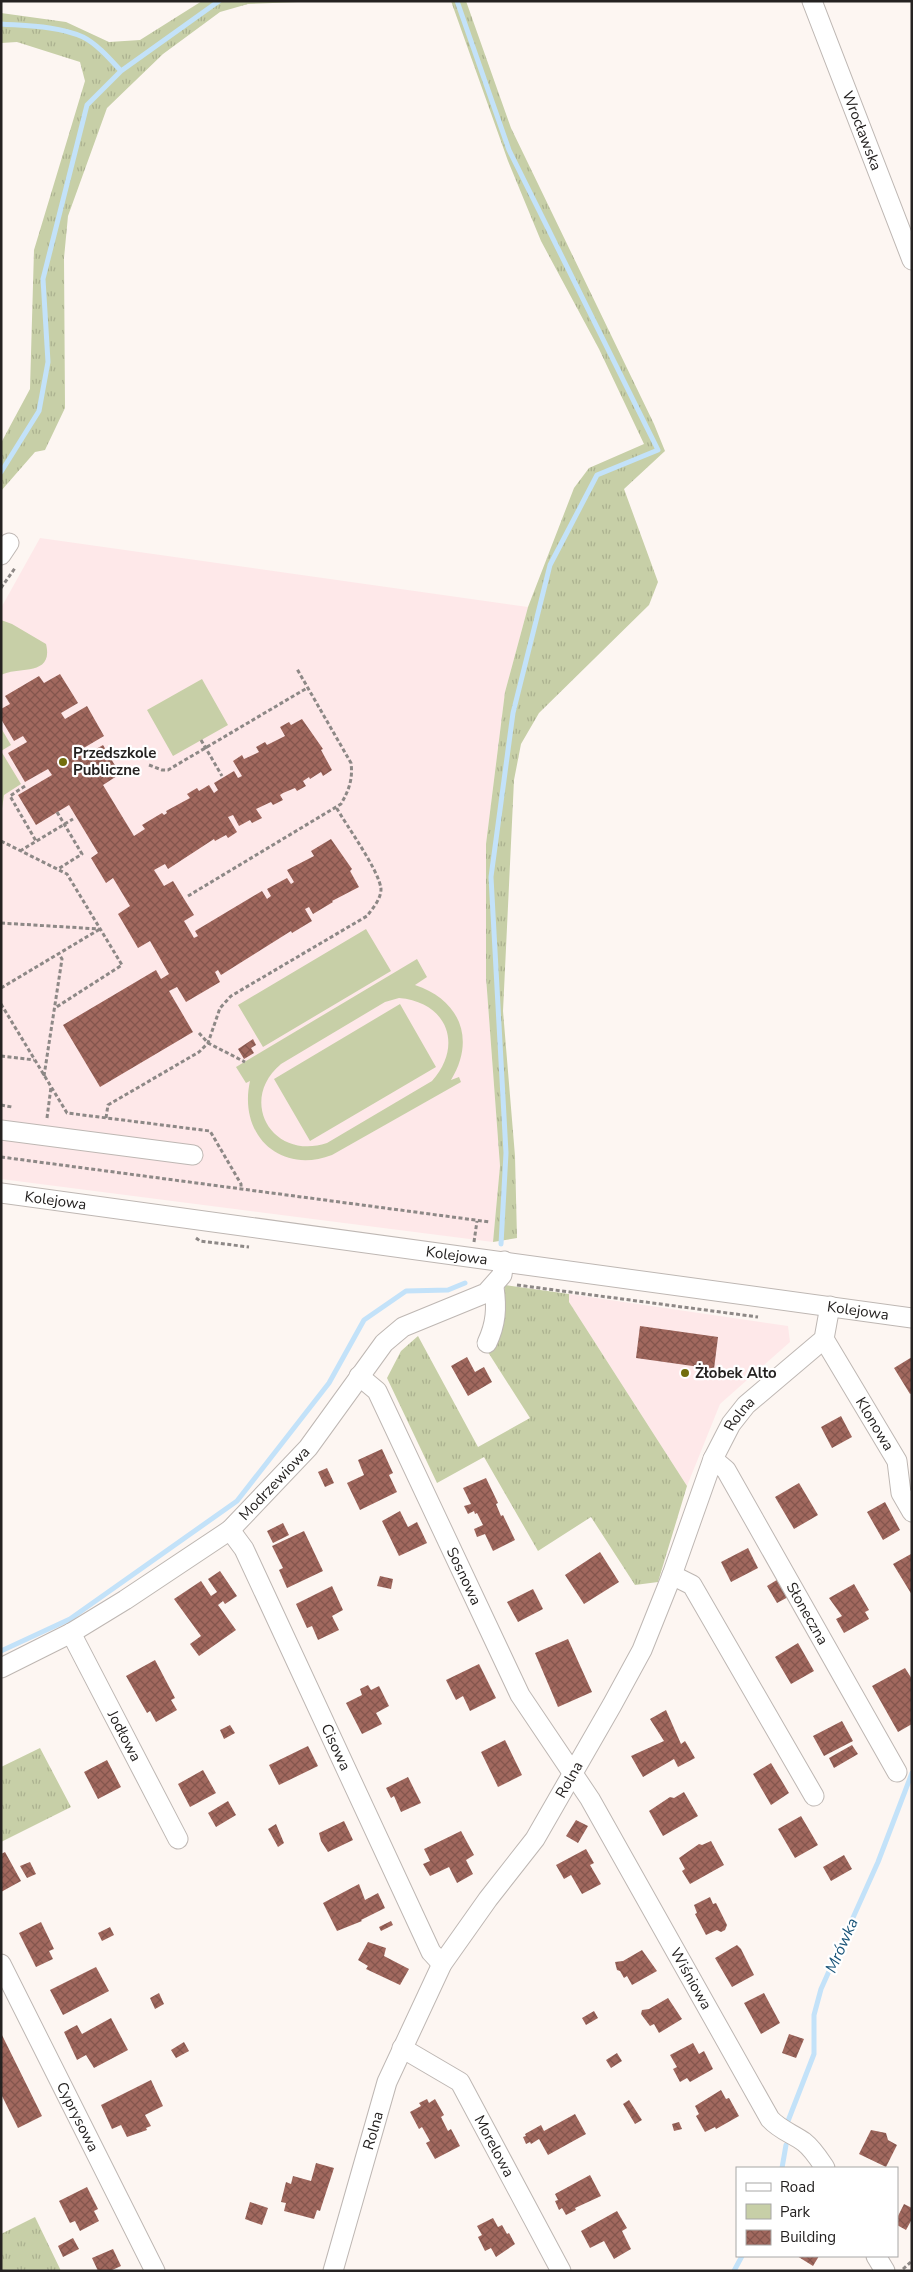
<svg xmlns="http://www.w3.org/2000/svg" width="913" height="2272" font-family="'Nunito Sans',sans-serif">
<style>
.education{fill:#fee8e9}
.grass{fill:url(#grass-tufts)}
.park{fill:#c7cfa7;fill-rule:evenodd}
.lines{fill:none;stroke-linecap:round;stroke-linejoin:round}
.stream{stroke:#c3e2f9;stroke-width:5}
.building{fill:url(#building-cross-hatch)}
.minor-casing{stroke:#beb7b3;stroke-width:21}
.path{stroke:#8d8886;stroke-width:3;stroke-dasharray:4 2.5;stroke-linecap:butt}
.minor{stroke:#fff;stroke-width:19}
.poi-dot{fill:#726e0d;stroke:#fff;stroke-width:2}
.labels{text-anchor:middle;stroke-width:4.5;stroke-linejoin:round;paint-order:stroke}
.street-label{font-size:15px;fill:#252221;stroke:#fff}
.poi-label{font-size:15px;font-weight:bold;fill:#252221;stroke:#fff;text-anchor:start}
.water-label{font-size:16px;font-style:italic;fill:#1b5579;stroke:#fff}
</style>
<defs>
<pattern id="grass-tufts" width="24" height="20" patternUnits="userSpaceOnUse" patternTransform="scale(1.25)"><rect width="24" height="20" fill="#c7cfa7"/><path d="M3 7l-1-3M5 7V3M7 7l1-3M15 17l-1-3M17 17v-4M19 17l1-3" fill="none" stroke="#abb18f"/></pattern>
<pattern id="building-cross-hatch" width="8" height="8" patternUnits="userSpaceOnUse" patternTransform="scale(1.25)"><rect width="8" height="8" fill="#a1685e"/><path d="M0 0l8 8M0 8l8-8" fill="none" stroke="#83554d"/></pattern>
</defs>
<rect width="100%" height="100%" fill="#fdf6f2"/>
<path class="education" d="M40,538L528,607L505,692L486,844V977L500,1166L493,1242L1,1179V608Z
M569,1294L788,1326L790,1342L720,1404L687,1486L569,1302Z"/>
<path class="grass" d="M202,1H323L248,4L220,12L163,54L107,108L68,216L64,258L65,408L45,450L35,452L1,491V443L30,389L34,250L85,81L80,62L17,42L1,43V13L66,22L109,42L140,40Z
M451,1H466L511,128L654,424L665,451L624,489L658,582L649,605L539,713L521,744L514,780L503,1011L515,1156L517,1238L493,1242L500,1166L486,977V844L505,692L528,607L574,488L589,468L644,444L599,349L541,241L508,161Z
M505,1285L569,1294V1302L687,1486L658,1582L635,1585L591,1517L538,1551L484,1457L437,1483L387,1378L401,1351L418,1336L478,1447L530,1418L486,1349L501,1322Z
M40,1748L71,1807L1,1842V1767Z
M35,2217L61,2271H1V2234Z"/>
<path class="park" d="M1,620L12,624L46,644C54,677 18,666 1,675Z
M202,679L228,725L173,756L147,710Z
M1,728L11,745L1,751L21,784L4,795L1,815Z
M366,929L391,971L263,1047L238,1005Z
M417,959L427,977L415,985C460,1000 476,1039 451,1080L459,1077L461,1082L332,1155C280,1175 238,1135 250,1081L246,1083L236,1067ZM399,998C447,1002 464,1045 432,1081L327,1143C273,1161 237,1101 281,1064L385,1002Z
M400,1004L436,1067L310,1141L274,1079Z"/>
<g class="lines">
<path class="stream" d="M457,1L509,150L658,450L597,475L550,565L513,713L491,877L506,1153L501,1244
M1,24C28,26 58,26 83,37C97,44 110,59 121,71
M1,472L39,411L48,362L43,279L87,105L121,71L219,1
M1,1651L70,1619L237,1501L329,1383L364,1320L406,1291L448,1290L465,1283
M788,2121L814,2054V2015L821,1989L878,1862L912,1773
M782,2168L786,2145
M734,2271L742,2256"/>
</g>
<path class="building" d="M60,674L78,703L61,713L65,719L87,706L104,736L82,749L86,755L103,745L120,774L103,785L134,836L145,829L142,825L162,813L164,815L167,813L166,811L190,798L187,794L197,788L199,791L209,785L214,793L218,790L214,783L234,771L238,778L242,776L233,761L242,755L244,759L255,754L259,752L256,747L265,742L267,745L285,736L280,727L289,722L291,725L302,719L323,749L321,750L332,770L323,776L321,772L310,779L309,777L303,781L306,786L297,791L295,788L283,793L280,795L283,800L273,805L271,802L256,809L262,818L252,823L250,820L239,826L233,815L228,817L237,832L228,838L226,835L215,841L214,839L168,869L165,864L154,870L164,886L173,881L194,915L184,921L194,938L198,936L195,931L262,891L267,899L271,896L267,889L287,878L291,884L294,882L287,870L314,856L311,851L331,839L352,869L350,871L359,887L332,901L333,902L313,914L309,907L305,909L312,921L292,933L291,931L221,975L218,970L215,972L220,982L186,1002L177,987L169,991L193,1032L100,1087L63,1025L156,970L161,979L169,974L150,941L138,948L118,914L130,906L113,878L106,883L91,858L98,853L69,805L36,825L18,795L52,775L48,769L25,782L8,753L27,742L23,736L14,741L1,719V709L10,704L5,696L39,676L44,683Z
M253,1039L256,1045L251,1048L254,1053L244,1059L238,1049Z
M640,1326L718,1337L714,1369L636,1358Z
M467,1357L475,1372L484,1367L492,1382L468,1396L451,1366Z
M912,1357V1393L910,1394L894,1368Z
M841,1416L852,1437L832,1448L821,1427Z
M382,1449L393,1473L389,1475L397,1492L360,1510L347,1483L364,1475L358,1460Z
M327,1468L334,1483L325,1487L318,1472Z
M486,1478L498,1503L496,1504L501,1516L503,1515L515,1540L493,1551L485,1534L477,1537L474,1529L483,1525L477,1513L475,1514L474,1511L468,1514L464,1506L471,1504L463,1488Z
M799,1483L818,1515L794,1529L775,1497Z
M885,1502L900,1530L883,1540L867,1512Z
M400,1511L408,1527L417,1522L427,1543L399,1556L382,1521Z
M283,1523L289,1535L273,1543L267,1531Z
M304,1531L323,1571L287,1588L279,1570L283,1568L272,1546Z
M748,1548L758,1568L731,1582L721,1562Z
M600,1552L619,1582L584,1604L565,1575Z
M911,1554L912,1555V1595L893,1564Z
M220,1571L237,1596L225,1604L223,1601L218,1605L236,1630L199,1656L190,1644L201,1636L174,1599L201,1581L211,1596L217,1592L208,1579Z
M380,1576L393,1579L391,1589L377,1586Z
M780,1578L790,1596L777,1603L767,1586Z
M854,1584L869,1610L865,1612L869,1619L844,1633L836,1619L842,1616L829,1598Z
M332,1586L343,1610L332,1616L339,1630L318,1640L312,1626L307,1628L296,1604Z
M533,1589L543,1609L518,1622L507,1602Z
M568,1639L592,1692L558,1707L535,1653Z
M798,1643L814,1671L791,1684L775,1657Z
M155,1660L175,1698L171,1700L177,1710L156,1722L150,1711L147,1713L126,1676Z
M479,1664L496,1698L470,1711L463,1696L456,1700L446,1680Z
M905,1668L912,1679V1724L898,1732L872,1686Z
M368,1685L371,1690L379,1686L389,1706L376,1713L382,1724L362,1734L346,1703L362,1695L360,1689Z
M666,1710L681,1744L685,1741L695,1758L678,1767L674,1759L643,1777L631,1756L664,1741L650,1719Z
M842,1721L853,1741L824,1756L813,1736Z
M230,1725L235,1733L224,1739L220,1730Z
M505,1740L522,1775L498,1787L481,1752Z
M852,1745L858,1754L834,1768L829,1758Z
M308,1746L318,1766L279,1785L269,1765Z
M107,1760L121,1787L98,1799L84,1772Z
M771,1763L789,1793L771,1805L753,1774Z
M203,1770L216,1793L190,1807L178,1784Z
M408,1777L421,1803L401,1812L394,1796L391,1798L386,1788Z
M684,1792L698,1816L663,1836L649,1811L670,1797L674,1798Z
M228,1801L236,1815L216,1827L208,1813Z
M801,1816L818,1845L795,1858L778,1829Z
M576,1820L588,1826L578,1843L566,1836Z
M344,1821L353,1840L328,1852L321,1841L319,1833Z
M276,1824L284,1843L278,1847L268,1829Z
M461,1831L474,1855L466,1860L473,1874L457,1883L449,1867L430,1876L423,1864L430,1861L424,1849Z
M711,1841L724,1865L690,1884L682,1871L685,1869L679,1858L699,1844L702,1845Z
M586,1849L594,1863L590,1865L601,1884L582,1894L571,1875L564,1879L556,1865Z
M5,1852L21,1881L1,1892V1854Z
M844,1855L852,1869L831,1881L823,1867Z
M30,1862L36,1874L27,1878L20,1866Z
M359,1884L365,1900L378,1893L385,1908L361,1920L362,1921L337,1931L323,1903Z
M710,1897L713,1904L716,1903L727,1925L725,1930L721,1932L717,1930L706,1935L695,1914L697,1913L694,1905Z
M391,1921L393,1925L381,1931L379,1927Z
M41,1922L54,1949L49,1951L53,1959L36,1967L19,1933Z
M110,1927L114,1935L102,1941L98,1933Z
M368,1942L386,1948L384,1956L409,1969L400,1985L366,1969L368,1966L358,1960Z
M737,1945L741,1949L754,1975L732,1987L715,1958Z
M642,1950L657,1971L632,1985L627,1976L624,1978L620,1971L617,1970L615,1962L623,1961Z
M96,1967L109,1991L63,2015L50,1990Z
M159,1993L164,2004L155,2009L150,1998Z
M764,1993L780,2023L761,2034L744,2003Z
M668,1998L682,2019L659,2033L654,2024L650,2026L641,2014L642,2010L649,2009Z
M594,2011L598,2018L586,2025L582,2018Z
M111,2018L128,2050L94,2068L86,2055L77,2060L64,2032L77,2025L82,2034Z
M1,2033L42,2116L18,2128L1,2094Z
M789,2034L804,2039L796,2058L782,2053Z
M184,2042L189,2051L176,2058L171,2050Z
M693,2043L699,2054L704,2051L713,2069L690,2082L687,2078L680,2082L673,2069L677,2067L670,2055Z
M617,2053L622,2061L611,2068L606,2060Z
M151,2080L163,2106L145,2115L151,2126L146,2128L147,2130L127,2137L121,2125L112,2129L101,2105Z
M721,2090L726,2099L729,2098L739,2116L716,2129L715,2127L705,2132L696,2116L699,2114L695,2106Z
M427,2099L429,2103L435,2099L444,2115L441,2117L448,2131L451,2129L460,2146L435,2159L426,2143L430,2141L422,2127L419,2129L410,2112L421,2106L419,2103Z
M629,2100L642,2120L635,2124L623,2104Z
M575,2114L586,2134L548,2155L539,2139L531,2144L530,2142L526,2144L523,2137L526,2136L525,2134L541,2125L544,2131Z
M679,2122L682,2129L674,2131L672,2124Z
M871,2130L886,2133L888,2140L897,2145L886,2167L859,2154Z
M316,2163L334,2168L320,2211L317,2210L314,2219L284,2211L286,2203L281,2202L286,2182L291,2184L293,2176L311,2181Z
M590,2175L601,2196L575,2208L576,2210L566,2215L562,2208L559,2210L555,2201L558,2200L555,2194Z
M87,2187L98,2209L94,2211L99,2221L80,2231L75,2221L70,2223L59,2201Z
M250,2202L268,2208L262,2225L245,2219Z
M904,2204L912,2208V2219L906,2230L897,2225V2218Z
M617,2211L627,2228L622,2231L631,2249L614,2259L604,2241L590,2248L581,2231Z
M493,2218L498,2227L502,2225L507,2234L509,2233L515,2244L496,2257L491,2248L485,2251L478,2237L482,2235L477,2226Z
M73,2238L79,2249L63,2257L58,2246Z
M113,2249L121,2266L110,2271H98L92,2258Z
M797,2256H819L813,2266Z"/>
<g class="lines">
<g class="minor-casing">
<g id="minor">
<path id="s1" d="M812,1L912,260"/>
<path d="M1,555L9,543"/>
<path d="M1,1130L193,1155"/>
<path id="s2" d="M1,1193L912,1318"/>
<path id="s3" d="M824,1339L897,1461L901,1493L912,1512"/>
<path d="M487,1343C496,1324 497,1308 494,1287"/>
<path id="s4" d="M359,1376L377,1391L520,1695L590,1799L770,2119C780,2130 793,2134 804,2142C813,2149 819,2159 825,2168"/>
<path id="s5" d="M713,1459L726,1470L897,1772"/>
<path id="s6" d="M230,1530L244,1549L431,1952L442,1964"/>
<path d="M672,1575L692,1585L814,1796"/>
<path id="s7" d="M71,1633L178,1839"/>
<path id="s8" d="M1,1668L71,1633L125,1600L230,1530L308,1448L384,1343L403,1327L486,1293L502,1275L504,1261"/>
<path id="s9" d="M1,1964L155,2271"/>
<path id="s10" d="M402,2048L460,2082L561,2271"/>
<path d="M876,2256L885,2271"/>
<path id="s11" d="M333,2271L387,2082L442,1964L488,1899L535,1839L612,1705L642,1650L672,1575L713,1459L731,1424L746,1405L824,1339L830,1306"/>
</g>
</g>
<path class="path" d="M1,588L15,568
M201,740L222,776
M149,765L162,770H168L307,688
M25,786L10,796L36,841
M57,812L82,854L58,869
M1,841L67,874L122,965L55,1008
M20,851L73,819
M188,896L341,804C349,790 353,779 351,763L297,669
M1,923L99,929
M1,988L100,929
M1,1004L67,1113L210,1131L241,1184V1190
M199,1033L208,1043L245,1062
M1,1056L34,1060
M44,1076L62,959L59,954
M1,1105L12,1107
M47,1118L51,1087
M106,1118L108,1105L199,1052L208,1043L220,1008L231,996L367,916C373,908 381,899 381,889C379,870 346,825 336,807
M1,1157L490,1222
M196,1238L200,1241L249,1247
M474,1242L477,1221
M517,1285L758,1317
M903,2269L912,2261"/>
<use href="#minor" class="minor"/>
</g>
<g class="poi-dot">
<circle cx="63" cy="762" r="5"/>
<circle cx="685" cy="1373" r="5"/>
</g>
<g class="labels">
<g class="street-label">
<text dy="5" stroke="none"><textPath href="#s1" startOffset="139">Wrocławska</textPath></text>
<text dy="5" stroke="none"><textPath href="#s2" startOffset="55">Kolejowa</textPath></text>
<text dy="5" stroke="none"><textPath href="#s2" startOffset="460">Kolejowa</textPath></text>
<text dy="5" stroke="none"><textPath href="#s2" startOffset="865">Kolejowa</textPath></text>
<text dy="5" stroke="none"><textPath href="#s11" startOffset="956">Rolna</textPath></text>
<text dy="5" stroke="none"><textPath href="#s3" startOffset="99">Klonowa</textPath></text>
<text dy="5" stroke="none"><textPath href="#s8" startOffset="332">Modrzewiowa</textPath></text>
<text dy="5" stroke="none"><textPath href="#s4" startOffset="228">Sosnowa</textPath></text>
<text dy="5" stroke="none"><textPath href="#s5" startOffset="182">Słoneczna</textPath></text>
<text dy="5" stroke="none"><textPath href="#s7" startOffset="116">Jodłowa</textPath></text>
<text dy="5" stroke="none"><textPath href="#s6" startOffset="242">Cisowa</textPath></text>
<text dy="5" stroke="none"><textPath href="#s11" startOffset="551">Rolna</textPath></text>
<text dy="5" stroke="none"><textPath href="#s4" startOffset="691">Wiśniowa</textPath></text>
<text dy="5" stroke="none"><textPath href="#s9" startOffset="171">Cyprysowa</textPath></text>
<text dy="5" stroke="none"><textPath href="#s11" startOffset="146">Rolna</textPath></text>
<text dy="5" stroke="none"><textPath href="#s10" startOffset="140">Morelowa</textPath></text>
</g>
<g class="poi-label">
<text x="73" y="758">Przedszkole<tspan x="73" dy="17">Publiczne</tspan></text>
<text x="695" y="1378">Żłobek Alto</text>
</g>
<g class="water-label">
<text transform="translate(841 1945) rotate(-66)" y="6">Mrówka</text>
</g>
</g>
<rect width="913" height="2272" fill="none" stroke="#252221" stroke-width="5"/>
<rect x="736" y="2167" width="162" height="90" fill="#ffffff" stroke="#a8a7a6"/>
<rect x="746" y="2183" width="25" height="8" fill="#ffffff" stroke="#a8a7a6"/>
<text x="780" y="2192" font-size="15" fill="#252221">Road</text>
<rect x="746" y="2204" width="25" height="15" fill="#c7cfa7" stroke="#a8a7a6"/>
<text x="780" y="2217" font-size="15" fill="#252221">Park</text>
<rect x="746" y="2230" width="25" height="15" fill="url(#building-cross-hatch)" stroke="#a8a7a6"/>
<text x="780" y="2242" font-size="15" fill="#252221">Building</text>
</svg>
